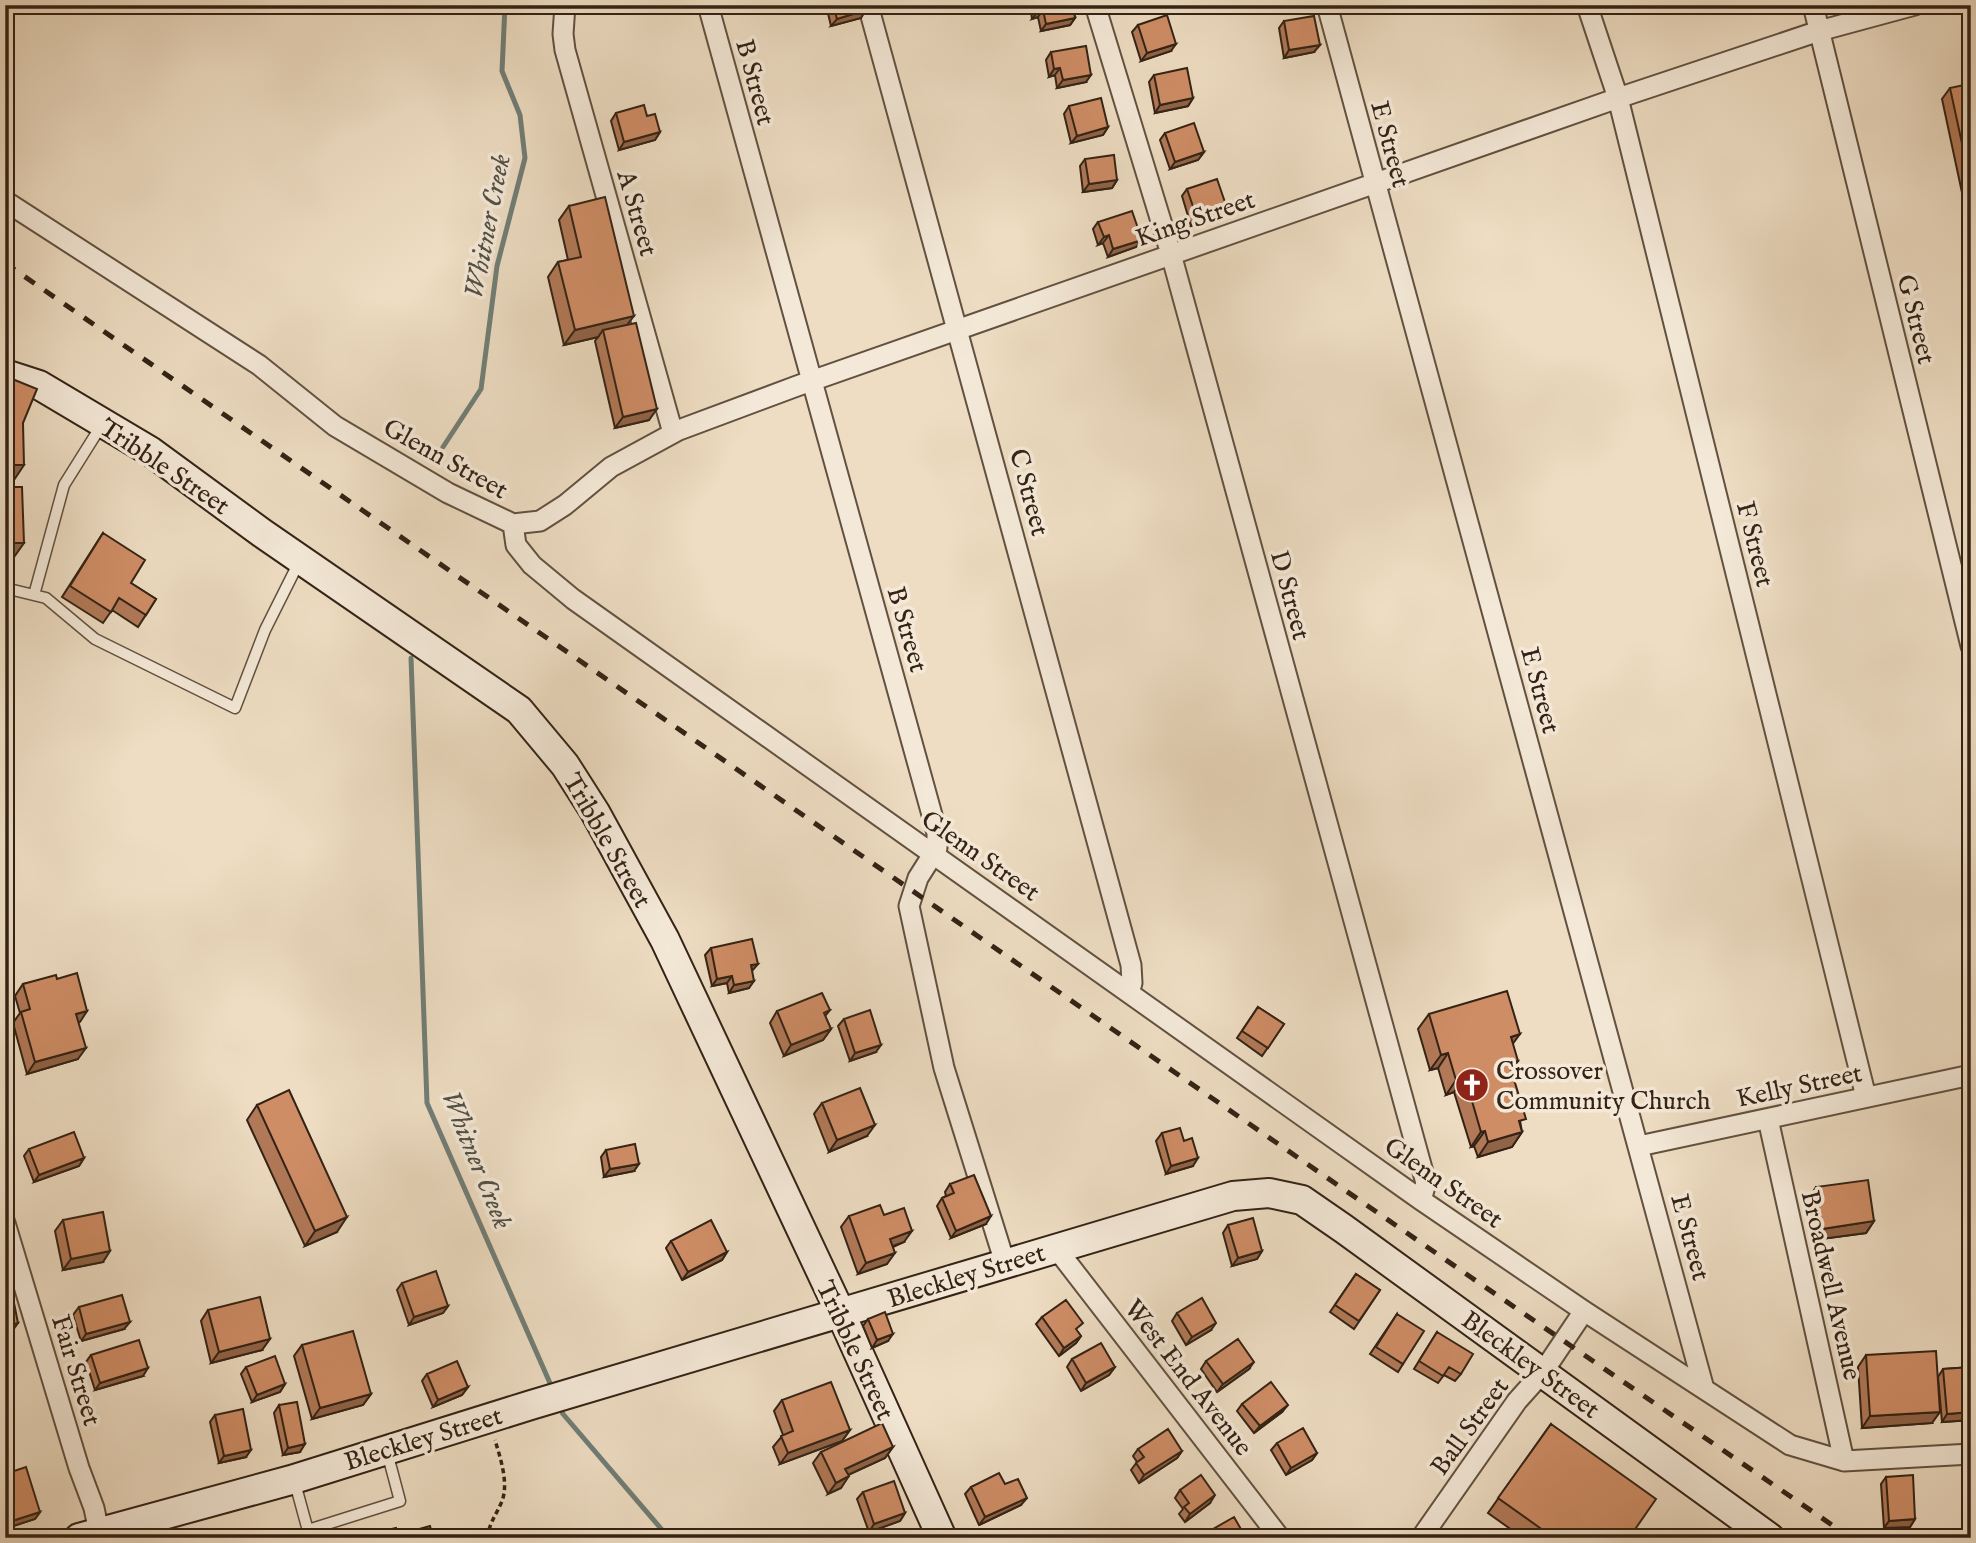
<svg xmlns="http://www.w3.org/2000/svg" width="1976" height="1543" font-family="'IM FELL English',serif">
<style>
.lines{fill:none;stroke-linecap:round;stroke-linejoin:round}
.stream{stroke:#717e77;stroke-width:5}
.lane-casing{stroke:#625140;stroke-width:13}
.street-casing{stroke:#625140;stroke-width:23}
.secondary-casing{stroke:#332215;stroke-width:32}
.path{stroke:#332215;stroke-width:3.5;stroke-dasharray:5 3.5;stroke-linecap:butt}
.lane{stroke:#f4e9d8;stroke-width:10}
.street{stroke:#f4e9d8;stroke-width:19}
.secondary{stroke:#f4e9d8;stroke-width:28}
.rail{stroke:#332215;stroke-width:5;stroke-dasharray:12 12;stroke-linecap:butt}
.wall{fill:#b27958;stroke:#332215;stroke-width:2}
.shaded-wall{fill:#916347;stroke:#332215;stroke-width:2}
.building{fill:#cf8d66;stroke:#332215;stroke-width:2}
.labels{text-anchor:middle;stroke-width:7;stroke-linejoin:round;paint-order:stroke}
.street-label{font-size:26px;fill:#332215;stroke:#f4e9d8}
.poi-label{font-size:26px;fill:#332215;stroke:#f4e9d8;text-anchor:start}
.water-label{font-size:28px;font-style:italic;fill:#525046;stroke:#f4e9d8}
</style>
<rect width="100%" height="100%" fill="#eeddc3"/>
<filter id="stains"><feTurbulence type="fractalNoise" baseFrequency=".00286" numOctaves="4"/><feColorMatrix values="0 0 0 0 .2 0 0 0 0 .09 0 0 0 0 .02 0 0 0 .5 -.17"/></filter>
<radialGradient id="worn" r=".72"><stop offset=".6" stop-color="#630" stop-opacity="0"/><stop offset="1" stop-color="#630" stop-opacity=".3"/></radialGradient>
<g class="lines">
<path class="stream" d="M443,447L481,389L497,266L525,158L520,115L502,71L505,5
M411,658L427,1103L553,1390
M560,1406L563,1414L669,1538"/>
<g class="lane-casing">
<path id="lane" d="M5,588L46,598L95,639L235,708L265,630L299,562
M34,595L64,485L101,426
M295,1483L310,1538
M308,1530L400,1501L387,1452"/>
</g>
<g class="street-casing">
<path id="street" d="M565,5L563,34L565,50L673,433
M708,5L937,833V848L918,878L909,906L944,1068L1005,1263
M868,5L1131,965L1132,983L1129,993
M1095,5L1171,254L1426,1183L1421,1200
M1327,5L1704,1389
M1587,5L1618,98L1866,1097
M1813,5L1971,646
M5,201L259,365L335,426L448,493L513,524
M513,524L516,545L532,565L573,599L1421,1200L1584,1311L1790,1445L1844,1461L1971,1454
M513,524L540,521L565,505L611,467L679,430L797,386L1618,98L1819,31L1915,5
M1768,1119L1844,1461
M1639,1146L1971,1075
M5,1223L79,1468L94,1508L99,1532
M1056,1248L1280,1538
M1421,1538L1517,1401L1543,1372L1584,1311"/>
</g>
<g class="secondary-casing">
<path id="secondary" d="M5,374L39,385L150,451L262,533L519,710L565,765L595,812L665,940L841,1314L942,1538
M79,1538L291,1480L531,1405L1233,1196L1269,1193L1302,1200L1344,1229L1770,1538"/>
</g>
<path class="path" d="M488,1538C488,1524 497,1514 502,1501C509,1483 500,1457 495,1440"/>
<use href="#lane" class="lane"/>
<use href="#street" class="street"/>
<use href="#secondary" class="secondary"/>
<path class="rail" d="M5,263L1472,1278L1851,1538"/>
</g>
<path class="wall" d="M826,5H865L861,18L831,26Z
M1030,5H1073L1075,18L1070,25L1041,31L1038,17L1032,19Z
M1284,21L1314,52L1284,58L1279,28Z
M1138,25L1171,51L1141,61L1132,32Z
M1051,52L1086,82L1057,88L1055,75L1049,77L1046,60Z
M1154,75L1193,98L1188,106L1155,113L1149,82Z
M1950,88L1971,92V200L1964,202L1942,99Z
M1069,106L1108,127L1103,135L1071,143L1064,114Z
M616,113L647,116L660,132L655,140L619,150L611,121Z
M1165,133L1204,152L1198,160L1170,169L1160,140Z
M1085,159L1117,180L1112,188L1083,192L1080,166Z
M1187,189L1222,216L1191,226L1182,196Z
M569,206L628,324L649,420L615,428L595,341L598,337L564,345L548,277L558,262L568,260L559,220Z
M1098,222L1142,240L1136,247L1108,257L1103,243L1098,245L1093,229Z
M103,533L131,583L156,599L138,627L112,610L103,623L62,597Z
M711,948L752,971L749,988L729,993L727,983L712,986L705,955Z
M57,979L87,1011L78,1022V1059L27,1074L13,1023L20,1013L15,996L23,984Z
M1258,1007L1284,1024L1262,1056L1237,1038Z
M830,1010L825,1016L831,1029L823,1040L784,1056L770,1023L777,1011Z
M1429,1014L1513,1044L1511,1070L1522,1132L1512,1147L1478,1157L1474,1146L1471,1147L1454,1092L1446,1095L1438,1068L1430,1070L1418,1029Z
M844,1019L876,1052L850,1061L838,1026Z
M822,1103L867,1136L829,1152L814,1114Z
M257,1105L337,1232L305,1246L247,1120Z
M1162,1133L1184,1141L1193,1166L1166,1174L1156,1141Z
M29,1149L84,1158L79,1166L34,1182L24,1156Z
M606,1150L634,1171L604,1177L601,1157Z
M950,1184L986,1224L951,1238L937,1206L942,1198L946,1196L945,1192Z
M1816,1187L1874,1221L1866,1233L1814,1240L1808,1199Z
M849,1216L904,1242L893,1247L887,1264L858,1274L841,1227Z
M63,1220L103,1262L63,1270L55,1231Z
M1228,1225L1262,1251L1257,1259L1232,1266L1223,1233Z
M671,1241L727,1252L722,1260L682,1280L666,1248Z
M1356,1274L1380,1290L1354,1329L1330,1312Z
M402,1283L448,1306L443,1313L409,1325L397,1290Z
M79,1307L124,1329L81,1341L73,1315Z
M208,1310L262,1350L211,1363L201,1321Z
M1177,1313L1211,1330L1186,1345L1172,1321Z
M1397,1314L1403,1364L1398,1372L1370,1354Z
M1042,1317L1077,1331L1081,1336L1076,1343L1059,1356L1036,1324Z
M868,1319L888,1341L872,1348L863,1326Z
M1437,1332L1461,1374L1455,1381L1444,1375L1438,1383L1414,1369Z
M302,1345L371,1394L363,1405L312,1419L294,1356Z
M91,1355L143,1376L95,1390L86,1362Z
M1866,1355L1932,1423L1862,1428L1858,1367Z
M1072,1359L1115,1367L1109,1375L1081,1391L1067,1367Z
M1206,1361L1249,1369L1217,1392L1201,1369Z
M246,1367L285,1384L280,1392L252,1402L241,1374Z
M1971,1367V1420L1942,1422L1938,1377L1943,1369Z
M427,1374L468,1387L462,1395L433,1407L422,1381Z
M782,1400L850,1430L842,1441L780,1464L773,1447L783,1435L774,1411Z
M1242,1404L1282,1412L1254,1433L1237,1411Z
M279,1405L300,1452L283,1455L274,1413Z
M215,1415L246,1457L219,1463L210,1422Z
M1551,1424L1629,1538H1523L1488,1513Z
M1277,1443L1317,1453L1312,1460L1286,1475L1271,1450Z
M893,1447L885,1458L848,1475L841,1488L828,1494L813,1463L821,1452Z
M1138,1449L1182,1451L1177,1458L1139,1483L1131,1470L1137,1462L1133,1456Z
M5,1474L40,1512L35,1519L7,1528L5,1524Z
M1886,1477L1915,1519L1910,1527L1884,1528L1881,1484Z
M1005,1484L1021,1505L979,1525L965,1494L971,1487Z
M1180,1490L1210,1503L1185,1522L1179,1514L1183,1509L1175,1498Z
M863,1492L905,1513L900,1521L869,1532L857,1499Z"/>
<path class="shaded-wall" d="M866,10L861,18L831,26L837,19Z
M1043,10L1038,17L1032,19L1038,11Z
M1075,18L1070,25L1041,31L1046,24Z
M1176,44L1171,51L1141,61L1147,53Z
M1320,45L1314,52L1284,58L1289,50Z
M1060,68L1055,75L1049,77L1054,69Z
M1091,75L1086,82L1057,88L1063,80Z
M1193,98L1188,106L1155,113L1160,105Z
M1108,127L1103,135L1071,143L1077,136Z
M660,132L655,140L619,150L624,142Z
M1204,152L1198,160L1170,169L1175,162Z
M1117,180L1112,188L1083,192L1089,184Z
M1971,192V200L1964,202Z
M1227,208L1222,216L1191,226L1197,218Z
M1109,235L1103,243L1098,245L1104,237Z
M1142,240L1136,247L1108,257L1113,249Z
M634,316L623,330H603L598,337L564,345L575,330Z
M657,409L649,420L615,428L623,417Z
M14,465H24L14,480Z
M5,543H24L14,557L5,558Z
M758,964L752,971L751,965Z
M732,976L727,983L712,986L717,979Z
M754,981L749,988L729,993L734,985Z
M87,1011L80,1022L68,1025L76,1014Z
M831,1029L823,1040L784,1056L791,1045Z
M1520,1034L1509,1049L1511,1037Z
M881,1045L876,1052L850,1061L855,1053Z
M86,1048L78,1059L27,1074L35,1062Z
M1448,1053L1438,1068L1430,1070L1441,1055Z
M1518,1061L1508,1076L1509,1063Z
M1465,1077L1454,1092L1446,1095L1456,1080Z
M875,1125L867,1136L829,1152L837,1140Z
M1485,1131L1474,1146L1471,1147L1481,1132Z
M1522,1132L1512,1147L1478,1157L1488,1142Z
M84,1158L79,1166L34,1182L39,1175Z
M1198,1158L1193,1166L1166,1174L1171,1166Z
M639,1164L634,1171L604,1177L610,1169Z
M991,1216L986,1224L951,1238L956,1231Z
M347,1217L337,1232L305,1246L315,1231Z
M1874,1221L1866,1233L1814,1240L1822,1229Z
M912,1231L904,1242L882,1250L890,1239Z
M110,1251L103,1262L63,1270L71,1259Z
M1262,1251L1257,1259L1232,1266L1238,1258Z
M727,1252L722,1260L682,1280L688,1272Z
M895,1253L887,1264L858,1274L866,1263Z
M448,1306L443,1313L409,1325L414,1317Z
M130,1322L124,1329L81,1341L86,1334Z
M18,1323L13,1330L5,1332V1326Z
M1216,1323L1211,1330L1186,1345L1192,1337Z
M893,1334L888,1341L872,1348L877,1340Z
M1081,1336L1076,1343L1059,1356L1064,1348Z
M270,1339L262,1350L211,1363L219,1352Z
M1254,1362L1249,1369L1217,1392L1223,1384Z
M1115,1367L1109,1375L1081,1391L1086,1383Z
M148,1368L143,1376L95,1390L100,1383Z
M285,1384L280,1392L252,1402L257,1395Z
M468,1387L462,1395L433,1407L438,1400Z
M371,1394L363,1405L312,1419L320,1408Z
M1288,1405L1282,1412L1254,1433L1260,1426Z
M1940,1412L1932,1423L1862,1428L1870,1416Z
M1971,1412V1420L1942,1422L1947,1414Z
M850,1430L842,1441L780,1464L788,1453Z
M305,1444L300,1452L283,1455L288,1448Z
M893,1447L885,1458L837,1480L845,1469Z
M251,1450L246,1457L219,1463L224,1456Z
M1182,1451L1177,1458L1139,1483L1144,1475Z
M1317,1453L1312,1460L1286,1475L1291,1468Z
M849,1476L841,1488L828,1494L836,1483Z
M1215,1495L1210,1503L1185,1522L1190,1514Z
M1027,1498L1021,1505L979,1525L985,1517Z
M40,1512L35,1519L7,1528L12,1521Z
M905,1513L900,1521L869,1532L874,1524Z
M1915,1519L1910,1527L1884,1528L1889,1521Z"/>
<path class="building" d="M833,5H865L866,10L837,19Z
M1037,5H1073L1075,18L1046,24L1043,10L1038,11Z
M1167,15L1176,44L1147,53L1138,25Z
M1314,16L1320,45L1289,50L1284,21Z
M1086,46L1091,75L1063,80L1060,68L1054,69L1051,52Z
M1187,68L1193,98L1160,105L1154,75Z
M1969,84L1971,92V185L1950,88Z
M1101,98L1108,127L1077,136L1069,106Z
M644,105L647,116L655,114L660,132L624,142L616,113Z
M1194,123L1204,152L1175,162L1165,133Z
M1114,155L1117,180L1089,184L1085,159Z
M1217,179L1227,208L1197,218L1187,189Z
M605,197L634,316L575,330L558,262L581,257L569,206Z
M1132,211L1142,240L1113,249L1109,235L1104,237L1098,222Z
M636,323L657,409L623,417L603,330Z
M5,376L37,389L23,423L24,465H14V487H22L24,543H5Z
M103,533L145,560L131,583L156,599L146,615L119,598L111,612L70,586Z
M752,939L758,964L751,965L754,981L734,985L732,976L717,979L711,948Z
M77,973L87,1011L76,1014L86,1048L35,1062L21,1012L30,1009L23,984L56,975L57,979Z
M1507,991L1520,1034L1511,1037L1518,1061L1509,1063L1526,1119L1519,1121L1522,1132L1488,1142L1485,1131L1481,1132L1465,1077L1456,1080L1448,1053L1441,1055L1429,1014Z
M822,993L830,1010L824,1013L831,1029L791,1045L777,1011Z
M1258,1007L1284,1024L1268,1048L1242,1031Z
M870,1010L881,1045L855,1053L844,1019Z
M860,1088L875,1125L837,1140L822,1103Z
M289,1090L347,1217L315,1231L257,1105Z
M1180,1128L1184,1141L1192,1138L1198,1158L1171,1166L1162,1133Z
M74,1132L84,1158L39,1175L29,1149Z
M635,1144L639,1164L610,1169L606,1150Z
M974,1175L991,1216L956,1231L942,1198L954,1193L950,1184Z
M1868,1180L1874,1221L1822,1229L1816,1187Z
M880,1205L884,1215L904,1208L912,1231L890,1239L895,1253L866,1263L849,1216Z
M103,1212L110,1251L71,1259L63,1220Z
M1253,1218L1262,1251L1238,1258L1228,1225Z
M711,1220L727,1252L688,1272L671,1241Z
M436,1271L448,1306L414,1317L402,1283Z
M1356,1274L1380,1290L1359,1321L1335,1305Z
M12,1293L18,1323L5,1326V1294Z
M122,1295L130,1322L86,1334L79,1307Z
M260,1297L270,1339L219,1352L208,1310Z
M1202,1298L1216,1323L1192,1337L1177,1313Z
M1066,1300L1083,1323L1076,1329L1081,1336L1064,1348L1042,1317Z
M885,1312L893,1334L877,1340L868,1319Z
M1397,1314L1424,1331L1403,1364L1376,1347Z
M353,1331L371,1394L320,1408L302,1345Z
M1437,1332L1473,1354L1461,1374L1449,1367L1443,1376L1419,1361Z
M1238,1339L1254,1362L1223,1384L1206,1361Z
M139,1340L148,1368L100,1383L91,1355Z
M1101,1343L1115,1367L1086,1383L1072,1359Z
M1936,1351L1940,1412L1870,1416L1866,1355Z
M275,1356L285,1384L257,1395L246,1367Z
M457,1361L468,1387L438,1400L427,1374Z
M1971,1367V1412L1947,1414L1943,1369Z
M831,1382L850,1430L788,1453L781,1436L793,1431L782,1400Z
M1271,1382L1288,1405L1260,1426L1242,1404Z
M297,1402L305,1444L288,1448L279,1405Z
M243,1409L251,1450L224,1456L215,1415Z
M882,1423L893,1447L845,1469L849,1476L836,1483L821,1452Z
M1551,1424L1656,1499L1629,1538H1554L1498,1498Z
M1303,1428L1317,1453L1291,1468L1277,1443Z
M1168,1429L1182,1451L1144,1475L1136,1463L1144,1457L1138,1449Z
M26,1467L40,1512L12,1521L5,1500V1474Z
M999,1473L1005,1484L1018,1479L1027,1498L985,1517L971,1487Z
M1201,1475L1215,1495L1190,1514L1184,1507L1189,1503L1180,1490Z
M1913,1475L1915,1519L1889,1521L1886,1477Z
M894,1481L905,1513L874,1524L863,1492Z
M1234,1517L1246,1538H1209L1206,1533Z
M430,1526L433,1538H372L371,1534L396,1528L398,1535Z"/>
<defs>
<g id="church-disc" transform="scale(1.75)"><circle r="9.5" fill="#8f2418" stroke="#f4e9d8"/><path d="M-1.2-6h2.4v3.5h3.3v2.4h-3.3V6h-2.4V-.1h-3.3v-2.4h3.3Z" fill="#fff"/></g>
</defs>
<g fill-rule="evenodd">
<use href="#church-disc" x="1472" y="1085"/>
</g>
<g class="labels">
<g class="street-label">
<text transform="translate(756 82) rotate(75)" y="9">B Street</text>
<text transform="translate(1391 144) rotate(75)" y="9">E Street</text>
<text transform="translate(638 213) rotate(74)" y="9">A Street</text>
<text transform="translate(1195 218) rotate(-19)" y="9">King Street</text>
<text transform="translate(1917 319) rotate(76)" y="9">G Street</text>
<text transform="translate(446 458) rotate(29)" y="9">Glenn Street</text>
<text transform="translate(165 466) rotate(34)" y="9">Tribble Street</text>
<text transform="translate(1030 492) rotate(75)" y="9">C Street</text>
<text transform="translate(1756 544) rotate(76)" y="9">F Street</text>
<text transform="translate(1291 595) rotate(75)" y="9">D Street</text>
<text transform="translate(908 629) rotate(74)" y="9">B Street</text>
<text transform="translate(1541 690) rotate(75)" y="9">E Street</text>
<text transform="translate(608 840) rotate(60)" y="9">Tribble Street</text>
<text transform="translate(981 855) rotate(35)" y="9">Glenn Street</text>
<text transform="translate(1799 1085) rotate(-12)" y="9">Kelly Street</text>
<text transform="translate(1444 1182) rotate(35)" y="9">Glenn Street</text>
<text transform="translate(1691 1237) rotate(75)" y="9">E Street</text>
<text transform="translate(966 1275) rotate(-17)" y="9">Bleckley Street</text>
<text transform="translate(1832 1285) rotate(77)" y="9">Broadwell Avenue</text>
<text transform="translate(856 1350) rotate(65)" y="9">Tribble Street</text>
<text transform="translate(1531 1364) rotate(36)" y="9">Bleckley Street</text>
<text transform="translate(77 1370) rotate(73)" y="9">Fair Street</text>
<text transform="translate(1189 1377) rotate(52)" y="9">West End Avenue</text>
<text transform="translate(1469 1426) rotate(-54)" y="9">Ball Street</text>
<text transform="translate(423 1438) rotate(-17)" y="9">Bleckley Street</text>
</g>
<g class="poi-label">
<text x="1496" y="1079">Crossover<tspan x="1496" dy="30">Community Church</tspan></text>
</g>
<g class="water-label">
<text transform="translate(486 226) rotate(-79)" y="10">Whitner Creek</text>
<text transform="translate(478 1159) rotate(68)" y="10">Whitner Creek</text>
</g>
</g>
<rect width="1976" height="1543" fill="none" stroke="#eeddc3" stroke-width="28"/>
<rect x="7" y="7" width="1962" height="1529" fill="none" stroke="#332215" stroke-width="3.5"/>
<rect x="14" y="14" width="1948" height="1515" fill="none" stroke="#332215" stroke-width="2"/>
<rect width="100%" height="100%" filter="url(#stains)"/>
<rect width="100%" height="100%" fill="url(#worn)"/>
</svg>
